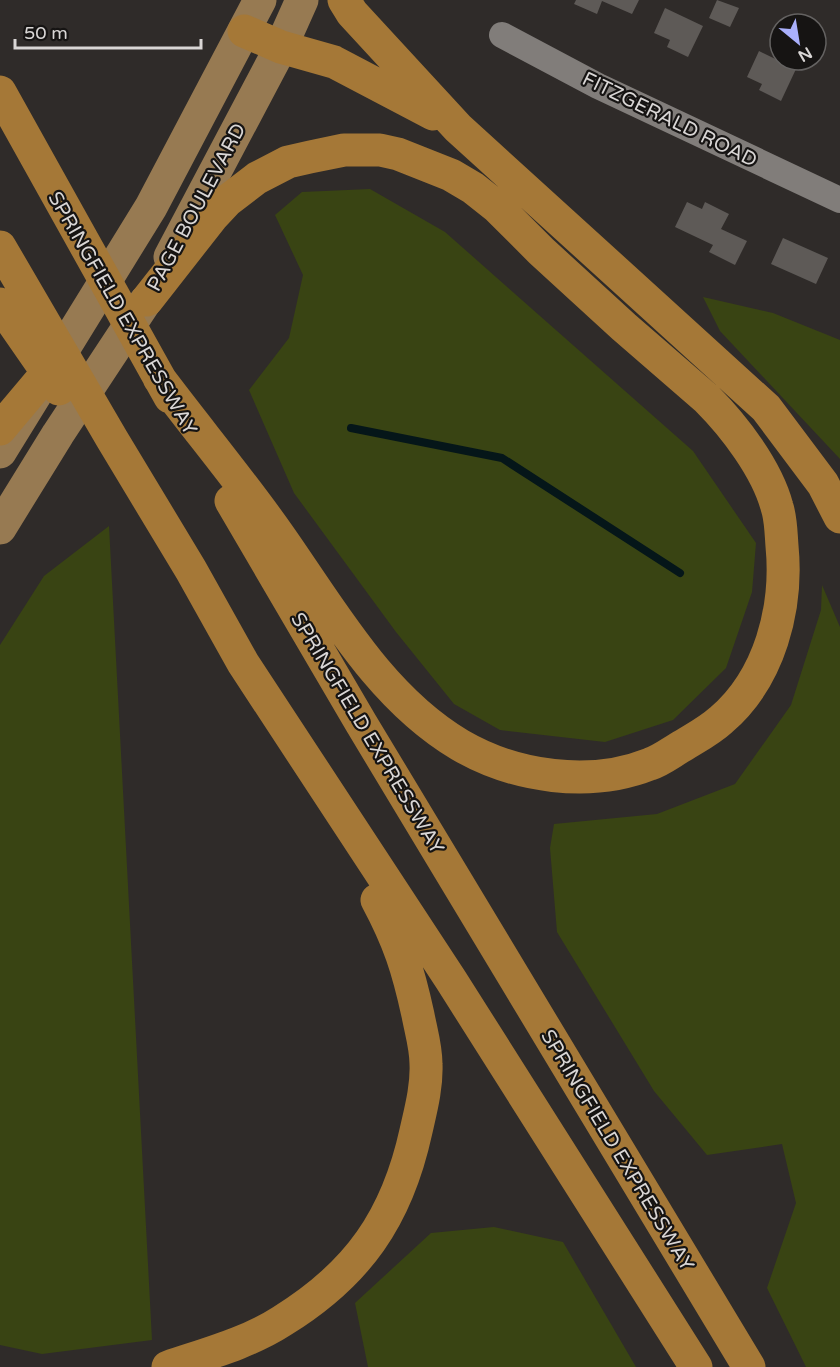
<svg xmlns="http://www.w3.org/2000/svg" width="840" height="1367" font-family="'Varela Round',sans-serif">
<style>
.green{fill:#394413}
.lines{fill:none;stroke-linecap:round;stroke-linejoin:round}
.stream{stroke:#051619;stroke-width:8}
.building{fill:#5e5a57}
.minor{stroke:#817d7a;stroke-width:26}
.major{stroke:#977a52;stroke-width:33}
.highway{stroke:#a57837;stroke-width:33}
.labels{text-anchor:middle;stroke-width:4.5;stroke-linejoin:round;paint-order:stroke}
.street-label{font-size:20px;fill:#d9d6d5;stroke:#161413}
</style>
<rect width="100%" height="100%" fill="#2f2b29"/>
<path class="green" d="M370,189L445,232L693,451L756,543L752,592L726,668L673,720L605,742L500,730L454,704L396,632L294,493L249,390L289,338L303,275L275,215L302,192Z
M703,297L773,313L840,340V459L720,331Z
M109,526L152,1340L42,1354L0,1345V645L44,576Z
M822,585L840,627V1367H806L767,1288L796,1203L782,1144L707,1155L654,1091L557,932L550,848L554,824L657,814L735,784L791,705L821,610Z
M494,1227L563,1242L636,1367H368L355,1303L431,1233Z"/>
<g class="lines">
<path class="stream" d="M351,428L502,458L680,573"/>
</g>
<path class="building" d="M576,0H639L632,14L602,1L597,14L574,4Z
M717,0L739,8L730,27L709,18Z
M665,8L703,26L688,57L667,47L670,40L654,33Z
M759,51L796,69L781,101L759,90L762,84L747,77Z
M687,202L702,209L705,202L729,214L721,229L747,241L735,265L709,252L713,245L675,227Z
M783,238L828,258L816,284L771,264Z"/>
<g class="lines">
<path class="minor" d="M502,35L598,86L840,200"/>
<path class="major" d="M170,257L281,47L302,0
M0,452L151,207L260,0
M0,528L58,434L145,302"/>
<path class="highway" d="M344,0L352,13L458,128L766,408L823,484L840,517
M244,31L281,47L334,62L433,114
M0,92L170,397
M0,247L112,439L191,570L243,663L451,980L696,1367
M147,300L212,217L227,201L257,178L288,162L310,157L344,150H380L398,154L451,175L473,188L497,207L541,251L624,327L707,399C734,426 767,469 777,507C781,519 781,533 782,546C788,608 770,678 721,720C710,730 697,737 684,745C673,751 662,760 650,764C590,788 515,777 460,745C379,697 331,609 278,534C240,480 198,430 159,378
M0,304L59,389
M0,429L52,367
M231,501L361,723L749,1367
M168,1367C206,1354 248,1343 282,1321C358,1274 397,1218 416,1131C421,1109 427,1086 426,1064C426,1047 421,1031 418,1015C408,969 399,941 377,900"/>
</g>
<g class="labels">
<g class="street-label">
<text transform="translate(670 119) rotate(26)" y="7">FITZGERALD ROAD</text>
<text transform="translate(196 207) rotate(-62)" y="7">PAGE BOULEVARD</text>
<text transform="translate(123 313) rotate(60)" y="7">SPRINGFIELD EXPRESSWAY</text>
<text transform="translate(368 733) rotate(59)" y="7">SPRINGFIELD EXPRESSWAY</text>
<text transform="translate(618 1150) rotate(59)" y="7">SPRINGFIELD EXPRESSWAY</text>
</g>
</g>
<g transform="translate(798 42) rotate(150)"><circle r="28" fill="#161413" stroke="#646261" stroke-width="1.5"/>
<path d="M0-4.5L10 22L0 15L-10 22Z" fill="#aab0fc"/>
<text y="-9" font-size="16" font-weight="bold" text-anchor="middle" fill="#d9d6d5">N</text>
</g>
<path d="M15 39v9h186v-9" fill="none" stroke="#d9d6d5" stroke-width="3"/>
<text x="24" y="39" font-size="18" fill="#d9d6d5" stroke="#161413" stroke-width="4.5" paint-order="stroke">50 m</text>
</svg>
